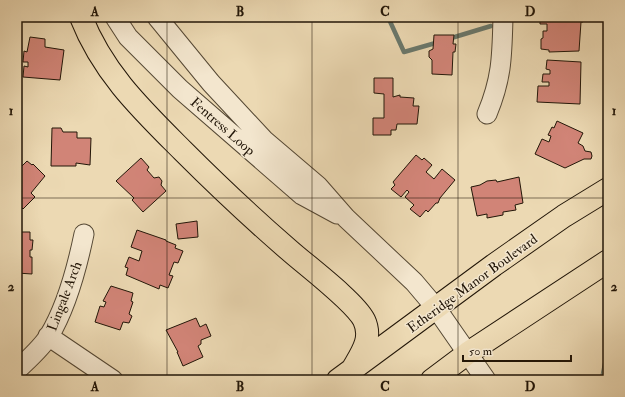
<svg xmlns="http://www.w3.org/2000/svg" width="625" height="397" font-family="'IM FELL Double Pica',serif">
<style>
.water{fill:#99baaf;stroke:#69786c}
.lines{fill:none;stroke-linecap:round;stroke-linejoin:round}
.stream{stroke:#69786c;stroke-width:4.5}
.building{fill:#d18477;stroke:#221608}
.minor-casing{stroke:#544733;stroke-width:21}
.major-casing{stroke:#221608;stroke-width:24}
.minor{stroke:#f3e6ce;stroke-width:19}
.major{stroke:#ecd9b3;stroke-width:22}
.grid{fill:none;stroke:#221608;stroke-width:1;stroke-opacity:0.55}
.labels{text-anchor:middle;stroke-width:3;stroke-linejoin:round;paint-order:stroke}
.street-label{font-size:14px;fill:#221608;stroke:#f3e6ce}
.neatline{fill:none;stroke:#221608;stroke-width:1.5}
.grid-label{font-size:13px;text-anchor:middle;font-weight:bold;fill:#221608}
</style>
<rect width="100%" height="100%" fill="#ecd9b3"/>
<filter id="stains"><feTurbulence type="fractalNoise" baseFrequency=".005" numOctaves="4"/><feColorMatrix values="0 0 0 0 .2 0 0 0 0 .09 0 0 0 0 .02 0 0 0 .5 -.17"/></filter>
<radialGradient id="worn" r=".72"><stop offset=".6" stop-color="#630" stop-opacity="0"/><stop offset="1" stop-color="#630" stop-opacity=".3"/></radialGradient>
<path class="water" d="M608,339V380H603L601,375Z"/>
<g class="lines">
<path class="stream" d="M388,17L404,52L439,42
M514,18L519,17
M448,39L491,26"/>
</g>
<path class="building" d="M540,17H586L583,22H581L579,51L549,52V50L541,49V39L543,38V31H547V24H540Z
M434,35H454L453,44H456L455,52H453L452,75L432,74V60L429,57V51L433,49Z
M30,37L45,39V47L64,50L60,80L23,77L24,66L28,67V62H23L24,51L27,52Z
M547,60L581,62L580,104L537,102L538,86H549V82H542L543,74H550V70L546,69Z
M374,78H393V97L400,95V97L414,98L413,106H419L417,124H397L396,130H391V135H373V118H384V94L374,93Z
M557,121L583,133L578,143L583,146L585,151L591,152L592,156L591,159H584L565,168L535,154L542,139L549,142L551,136L548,135L552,127L554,128Z
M52,128H61L63,132H77V138H91L90,165L76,163V166H51Z
M416,155L422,160L424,158L432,165L426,172L434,179L442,169L455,180L440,198L438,203H436L428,212L426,210L420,217L410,209L414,205L405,197L409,192L407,190L401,197L391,189L395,185L393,182Z
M141,158L149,167L147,170L154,178L159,177L162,181L161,185L166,191L143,212L132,200L134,198L116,181Z
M27,161L32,165L33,164L45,176L31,193L35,197L23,209L17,203V165L21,167Z
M519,177L523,203L515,205L516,210L503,212V215L487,218V214L477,216L471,187L480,185L487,181L496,180L497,182Z
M197,221L198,237L178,239L176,224Z
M137,230L166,240V241L176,245L175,248L183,251L178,263L174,262L169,275L173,276L168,288L160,285L159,289L126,275L128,268L125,267L129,257L139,261L142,251L131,247Z
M17,232H30V240H33L32,250H30V257H32V274L17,273Z
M111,286L133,293L131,301L133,302L129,314L132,316L129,323L123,322L120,330L95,322L100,306L104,307L106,302L103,301Z
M196,318L200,327L206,324L211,336L201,340V344L198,346L203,357L183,366L177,352H178L166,330Z"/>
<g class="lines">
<g class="minor-casing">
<path id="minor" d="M115,17L128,37L180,89L302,195L337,214
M157,17L211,83L264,140L318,186L346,218L414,282L436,308L486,380
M487,114C502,78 502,56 503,17
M48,336L113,380
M17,370C28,360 41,348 49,336C67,306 77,268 84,234"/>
</g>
<g class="major-casing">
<path id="major" d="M81,17C103,73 141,109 183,151C217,185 252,218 289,250C307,266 354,301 364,320C373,339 361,354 352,370
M338,380L494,265L564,216L608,189
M432,380L468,353L608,261"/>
</g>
<use href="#minor" class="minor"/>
<use href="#major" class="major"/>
</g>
<path class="grid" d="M167,17V380M312,17V380M458,17V380M17,198H608"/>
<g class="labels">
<g class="street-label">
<text transform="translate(223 126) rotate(41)" y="5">Fentress Loop</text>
<text transform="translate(472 283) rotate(-36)" y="5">Etheridge Manor Boulevard</text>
<text transform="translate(64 296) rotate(-69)" y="5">Lingale Arch</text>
</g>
</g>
<rect width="625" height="397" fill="none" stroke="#ecd9b3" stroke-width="44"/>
<path d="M463 355v6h108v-6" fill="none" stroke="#221608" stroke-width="2"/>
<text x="469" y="355" font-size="12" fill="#221608" stroke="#f3e6ce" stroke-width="3" paint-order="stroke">50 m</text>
<rect x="22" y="22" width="581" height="353" class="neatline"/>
<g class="grid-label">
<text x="95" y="16">A</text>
<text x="240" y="16">B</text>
<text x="385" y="16">C</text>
<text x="530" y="16">D</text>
<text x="11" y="115">1</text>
<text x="614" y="115">1</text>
<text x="11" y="291">2</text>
<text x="614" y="291">2</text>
<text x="95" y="391">A</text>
<text x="240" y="391">B</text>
<text x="385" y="391">C</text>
<text x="530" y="391">D</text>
</g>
<rect width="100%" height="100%" filter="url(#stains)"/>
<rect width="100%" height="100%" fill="url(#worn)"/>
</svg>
